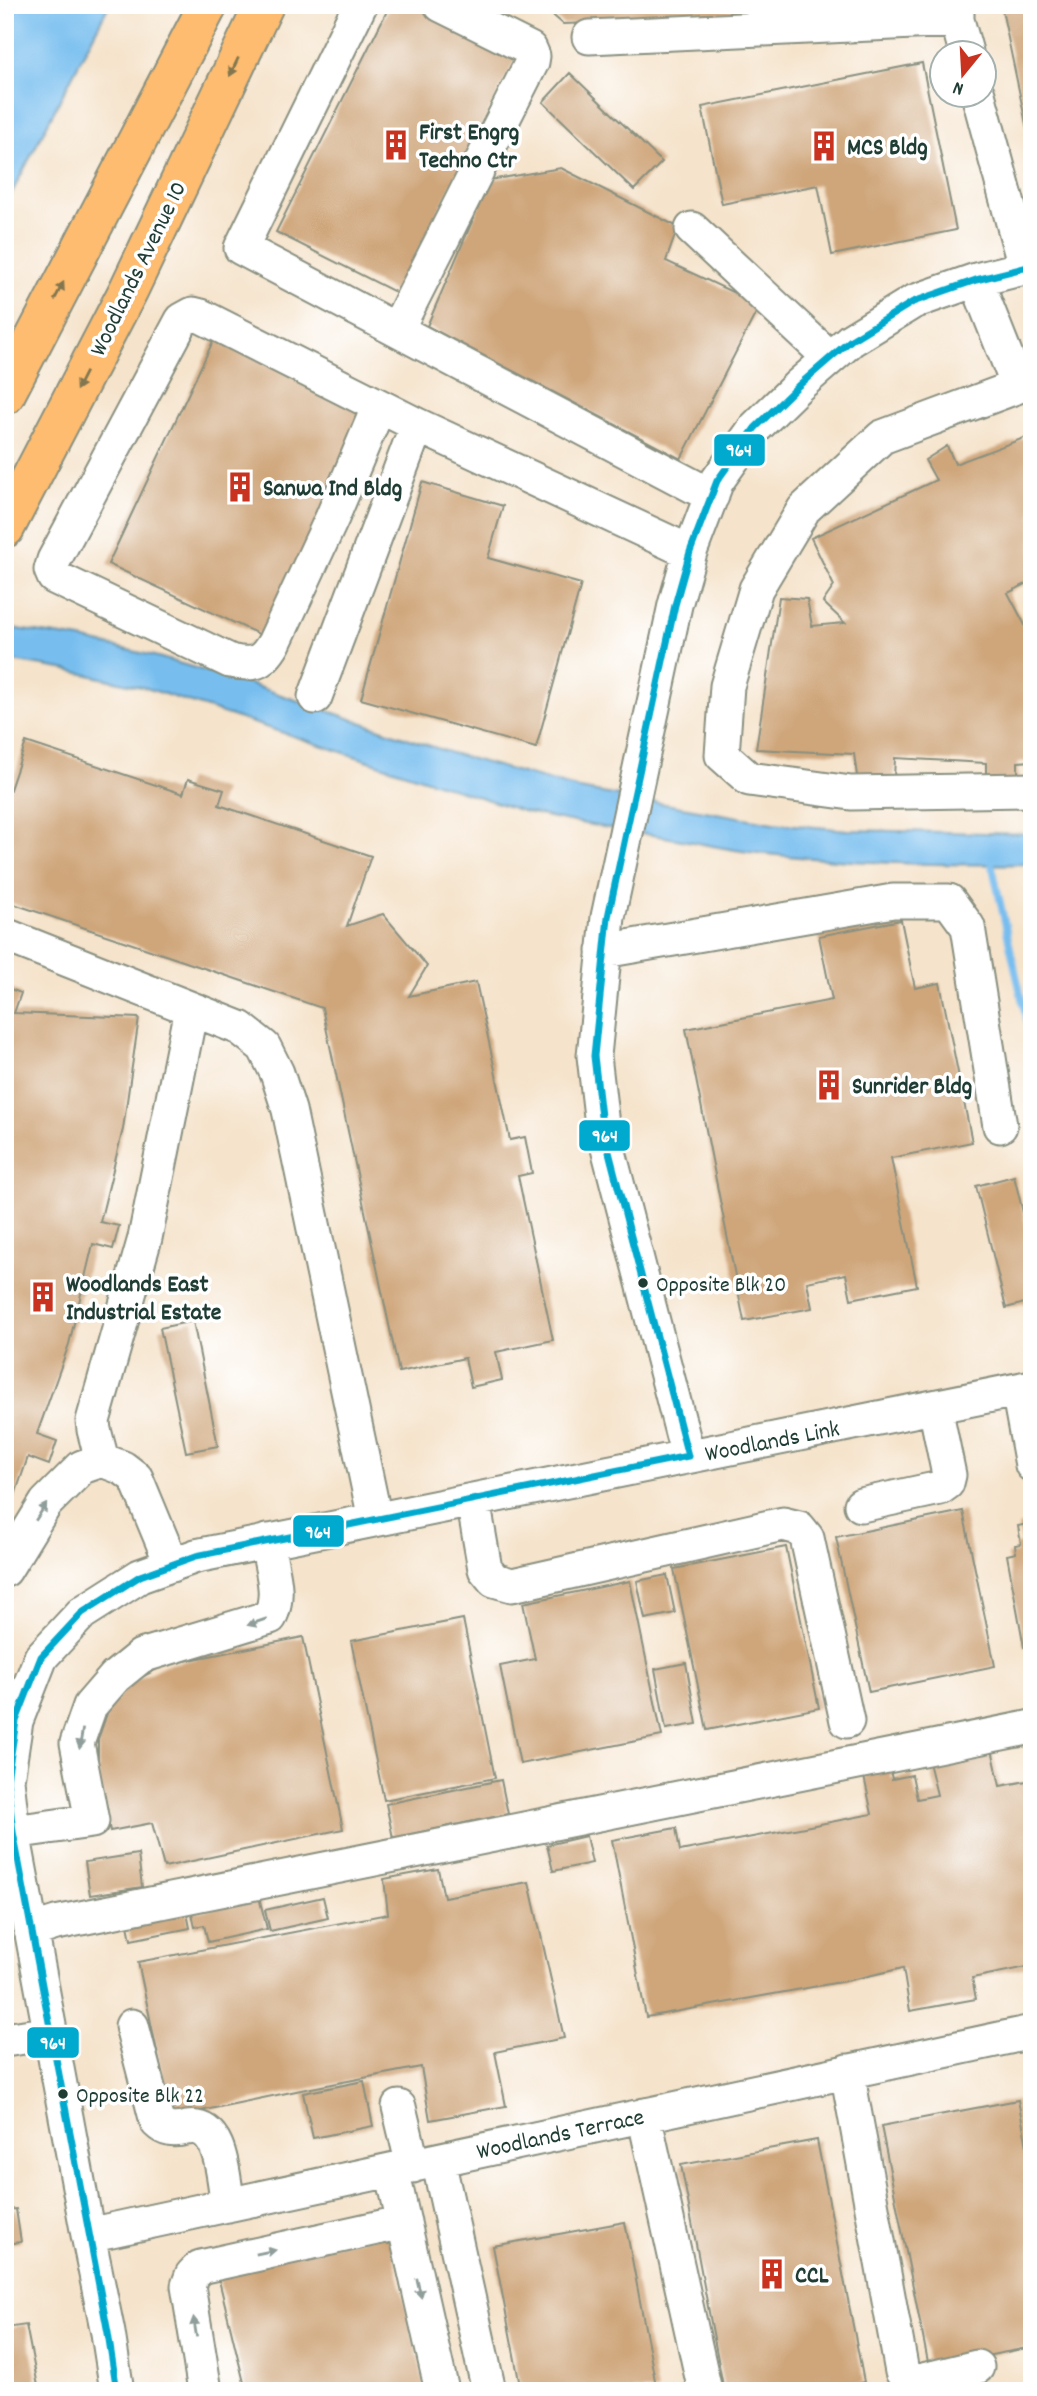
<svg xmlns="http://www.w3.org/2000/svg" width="1037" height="2396" font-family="Dekko,sans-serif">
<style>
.water{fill:#77beef;stroke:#4b7e92;stroke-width:2}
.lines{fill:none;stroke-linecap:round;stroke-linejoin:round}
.stream{stroke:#77beef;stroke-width:7}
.building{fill:#cfa67a}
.minor-casing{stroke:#8a9080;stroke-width:37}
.major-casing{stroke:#8a9080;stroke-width:42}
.minor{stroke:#fff;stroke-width:33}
.major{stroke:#fdbc6f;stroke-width:38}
.bus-1-casing{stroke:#fff;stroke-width:12}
.bus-1{stroke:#00a9ce;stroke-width:7}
.oneway{fill:#83764f}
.oneway2{fill:#8f9e9a}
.bus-dot{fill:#1f3d34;stroke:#fff;stroke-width:2.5}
.labels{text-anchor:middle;stroke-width:7;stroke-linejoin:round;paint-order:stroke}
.bus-label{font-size:22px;fill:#1f3d34;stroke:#fff;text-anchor:start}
.poi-label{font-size:24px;font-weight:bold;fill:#1f3d34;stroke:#fff;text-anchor:start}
.street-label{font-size:24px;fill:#1f3d34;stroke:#fff}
.line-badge{stroke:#fff;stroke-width:2.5}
.badge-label{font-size:19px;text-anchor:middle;font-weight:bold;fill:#fff}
</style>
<rect width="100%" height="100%" fill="#fff"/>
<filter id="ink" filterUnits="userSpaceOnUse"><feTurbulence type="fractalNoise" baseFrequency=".0143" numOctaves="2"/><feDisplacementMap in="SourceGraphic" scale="14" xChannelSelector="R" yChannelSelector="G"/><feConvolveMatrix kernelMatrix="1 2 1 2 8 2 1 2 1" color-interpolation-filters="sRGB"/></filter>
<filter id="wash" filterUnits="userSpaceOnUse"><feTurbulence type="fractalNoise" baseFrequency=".00686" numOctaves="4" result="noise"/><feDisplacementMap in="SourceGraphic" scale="28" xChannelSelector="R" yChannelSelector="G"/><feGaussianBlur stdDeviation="1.57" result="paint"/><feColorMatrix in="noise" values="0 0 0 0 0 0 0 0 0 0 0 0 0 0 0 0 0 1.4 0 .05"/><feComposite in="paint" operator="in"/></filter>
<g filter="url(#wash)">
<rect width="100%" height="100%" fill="#f5e3cb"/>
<path class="water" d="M5,5H109L5,206Z
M5,627L81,639L158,657L249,684L451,753L579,789L773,823L848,830L1032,834V864C937,866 843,863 749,852C722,849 696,842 670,838C620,830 571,823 522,811L146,688L62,669L5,660Z"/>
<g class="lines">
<path class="stream" d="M992,865L1032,1045"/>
</g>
<g id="blocks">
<path class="building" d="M390,5H411L516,58L397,293L276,232Z
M541,5H931V11L563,24Z
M1001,5H1032V138H1029Z
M922,63L956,230L832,255L818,185L722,204L702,107Z
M570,73L662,162L634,190L543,102Z
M561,168L678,227L666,261L760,305L681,459L427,326L490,180Z
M215,337L372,411L265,637L108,564Z
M1032,435V581L1008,593L1026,627L1032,628V761L1018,762V784L986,785V763L895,758L894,778L858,783L854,754L756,749L779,597L807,599L812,626L845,623L823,602L834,586L811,538L936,480L925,460L947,446L955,464Z
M422,482L503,506L488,558L581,584L536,748L361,699Z
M26,742L183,794L188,779L224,790L219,805L371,856L347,926L383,914L427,966L409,996L476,982L510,1140L525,1137L532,1173L518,1176L553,1340L496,1352L502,1380L471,1387L465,1358L399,1372L322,1008L5,901V797L7,798Z
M901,920L915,988L940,983L972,1142L891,1158L917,1286L851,1299L846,1274L807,1282L812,1308L744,1321L686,1029L832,1000L819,936Z
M5,987L21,993L14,1013L139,1018L123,1129L100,1222L119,1226L113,1249L93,1244L69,1344L37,1434L57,1441L49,1465L28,1457L6,1521Z
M1014,1176L1032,1249V1301L1006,1308L976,1186Z
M193,1321L218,1446L186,1452L160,1328Z
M963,1511L995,1666L869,1692L836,1537Z
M1032,1523V1645L1024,1647L1007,1555L1016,1553L1015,1545L1021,1544L1018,1526Z
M786,1547L819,1708L707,1730L674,1569Z
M667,1575L675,1613L645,1619L637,1581Z
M630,1581L662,1736L520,1764L500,1666L535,1659L523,1603Z
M463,1619L495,1778L384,1800L351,1641Z
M303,1637L343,1829L164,1867L152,1823L110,1831L98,1773V1739L109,1708L130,1683L165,1665Z
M686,1663L697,1724L666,1729L655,1669Z
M992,1749L1000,1786L1032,1780V1966L972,1978L976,1999L910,2011L903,1968L846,1981L646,2017L612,1840L676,1828L680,1851L872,1814L862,1767L888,1762L892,1779L912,1775L917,1799L937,1795L929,1762Z
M501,1780L508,1814L393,1838L386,1804Z
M586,1836L592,1863L553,1871L547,1845Z
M138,1854L142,1887L90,1895L85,1862Z
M438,1869L444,1897L529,1882L564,2038L495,2052L506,2106L430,2120L421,2067L301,2090L171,2117L138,1962L388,1914L384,1879Z
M259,1897L267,1929L208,1942L204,1925L195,1927L192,1913Z
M323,1897L328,1918L270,1931L265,1910Z
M186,1908L190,1928L131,1940L127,1920Z
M364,2081L373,2126L313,2138L303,2093Z
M1018,2100L1032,2172V2347L929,2367L881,2126Z
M817,2140L864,2382L818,2391H724L681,2165Z
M16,2209L21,2242L5,2244V2210Z
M625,2222L657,2391H521L493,2246Z
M388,2232L426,2391H246L217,2272Z
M26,2325L39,2391H5V2328Z"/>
</g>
</g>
<g filter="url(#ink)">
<use href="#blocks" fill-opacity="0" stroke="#8a9080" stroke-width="2"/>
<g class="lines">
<g class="minor-casing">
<path id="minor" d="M360,5L241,248L712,496
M957,5V20L966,52
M589,37L957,20
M978,94L1025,267
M692,229L830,358
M976,280L1018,386
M397,329L532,62L533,56L530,49L441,5
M1032,381L882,437L804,509L756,589L727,686L722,755L749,779L851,793L1032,790
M379,406L332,518L274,643C262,664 253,666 230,661L54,577L51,570L54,560L182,320L193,314L201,316L417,425L690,552
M315,697L417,425
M5,935L240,1028L264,1047L277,1073L289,1110L375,1519
M604,951L893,901H949L968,927L1000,1126
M1018,1390L1032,1465
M688,1456L602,1125L594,1056L608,917L675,605L690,552L717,481L755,428L798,386L851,340L913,302L976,280L1032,266
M102,1460L94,1430L93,1421L145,1238L191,1009
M473,1500L485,1569L494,1580L512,1585L783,1524L799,1528L807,1538L847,1721
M861,1505L940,1488L947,1483L949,1475L935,1407
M5,1570L46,1503L82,1467L102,1460L123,1468L136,1478L172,1565
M13,1832L92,1821L77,1743L90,1706L115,1677L141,1656L270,1617C282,1592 270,1567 267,1541
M31,1931L56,1923L1032,1727
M132,2026L157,2122C166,2131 174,2131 187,2128C223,2121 223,2180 228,2205
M5,2040L50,2033
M847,2071L902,2372L908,2379L919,2381L977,2367
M399,2107L413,2166
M644,2115L705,2391
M438,2160L489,2391
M392,2170L442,2391
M88,2235L1032,2032
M117,2391L108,2333L88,2235L13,1832L7,1780L16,1721L41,1657L82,1613L140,1576L196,1556L1032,1387
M205,2391L188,2286L192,2275L200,2267L404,2222"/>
</g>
<g class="major-casing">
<path id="major" d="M5,395L208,5
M5,528L129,289L264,5"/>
</g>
<use href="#minor" class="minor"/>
<use href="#major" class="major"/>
<g class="bus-1-casing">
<path id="bus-1" d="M117,2391L108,2333L13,1832L7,1780L16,1721L41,1657L82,1613L140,1576L196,1556L688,1456L602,1125L594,1056L608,917L675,605L690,552L717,481L755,428L798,386L851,340L913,302L976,280L1032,266"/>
</g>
<use href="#bus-1" class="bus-1"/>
</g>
<defs><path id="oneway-solid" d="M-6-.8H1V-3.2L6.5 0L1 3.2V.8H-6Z" transform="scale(1.75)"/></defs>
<g class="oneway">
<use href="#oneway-solid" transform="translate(234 67) rotate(115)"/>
<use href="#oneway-solid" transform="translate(59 291) rotate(-63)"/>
<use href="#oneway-solid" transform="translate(81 381) rotate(117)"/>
</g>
<g class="oneway2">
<use href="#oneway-solid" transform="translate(41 1512) rotate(-57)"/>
<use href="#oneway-solid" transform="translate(257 1622) rotate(161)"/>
<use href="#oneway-solid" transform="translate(81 1739) rotate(99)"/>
<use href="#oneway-solid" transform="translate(266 2252) rotate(-12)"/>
<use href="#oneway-solid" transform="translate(419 2288) rotate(77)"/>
<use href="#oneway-solid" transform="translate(195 2327) rotate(-99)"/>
</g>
</g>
<defs>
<g id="building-bare" transform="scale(2.415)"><path d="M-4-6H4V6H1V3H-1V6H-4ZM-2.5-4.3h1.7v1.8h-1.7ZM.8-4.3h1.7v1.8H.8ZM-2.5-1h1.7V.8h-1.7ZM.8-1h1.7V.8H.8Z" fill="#c8321e" stroke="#fff" stroke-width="2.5" paint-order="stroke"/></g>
</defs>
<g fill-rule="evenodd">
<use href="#building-bare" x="396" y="145"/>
<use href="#building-bare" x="824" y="146"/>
<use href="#building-bare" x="240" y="487"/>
<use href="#building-bare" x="829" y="1085"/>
<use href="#building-bare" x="43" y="1297"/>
<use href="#building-bare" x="772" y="2274"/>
</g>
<g class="bus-dot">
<circle cx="643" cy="1283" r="6"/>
<circle cx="63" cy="2094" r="6"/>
</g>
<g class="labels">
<g class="bus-label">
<text x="656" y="1291">Opposite Blk 20</text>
<text x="76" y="2102">Opposite Blk 22</text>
</g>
<g class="poi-label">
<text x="419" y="139">First Engrg<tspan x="419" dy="28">Techno Ctr</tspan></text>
<text x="847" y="154">MCS Bldg</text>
<text x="263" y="495">Sanwa Ind Bldg</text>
<text x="852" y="1093">Sunrider Bldg</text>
<text x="66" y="1291">Woodlands East<tspan x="66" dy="28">Industrial Estate</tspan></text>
<text x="795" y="2282">CCL</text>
</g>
<g class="street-label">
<text transform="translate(137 268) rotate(-64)" y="8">Woodlands Avenue 10</text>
<text transform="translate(772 1440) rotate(-11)" y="8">Woodlands Link</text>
<text transform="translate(560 2133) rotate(-12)" y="8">Woodlands Terrace</text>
</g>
</g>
<g class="line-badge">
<rect x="713" y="433" width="53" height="34" rx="7" fill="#00a9ce"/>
<rect x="578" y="1119" width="53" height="33" rx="7" fill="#00a9ce"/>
<rect x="292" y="1514" width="53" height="34" rx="7" fill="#00a9ce"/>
<rect x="26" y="2026" width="54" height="33" rx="7" fill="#00a9ce"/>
</g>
<g class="badge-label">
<text x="739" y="456">964</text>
<text x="605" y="1142">964</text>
<text x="318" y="1538">964</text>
<text x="53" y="2049">964</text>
</g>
<rect width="1037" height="2396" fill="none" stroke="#fff" stroke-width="28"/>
<g transform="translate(963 74) rotate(198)"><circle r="33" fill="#ffffff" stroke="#a5b1ae" stroke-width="2"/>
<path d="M0-5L12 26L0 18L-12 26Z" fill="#c8321e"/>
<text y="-10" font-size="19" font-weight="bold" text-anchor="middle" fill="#1f3d34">N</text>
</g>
</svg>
